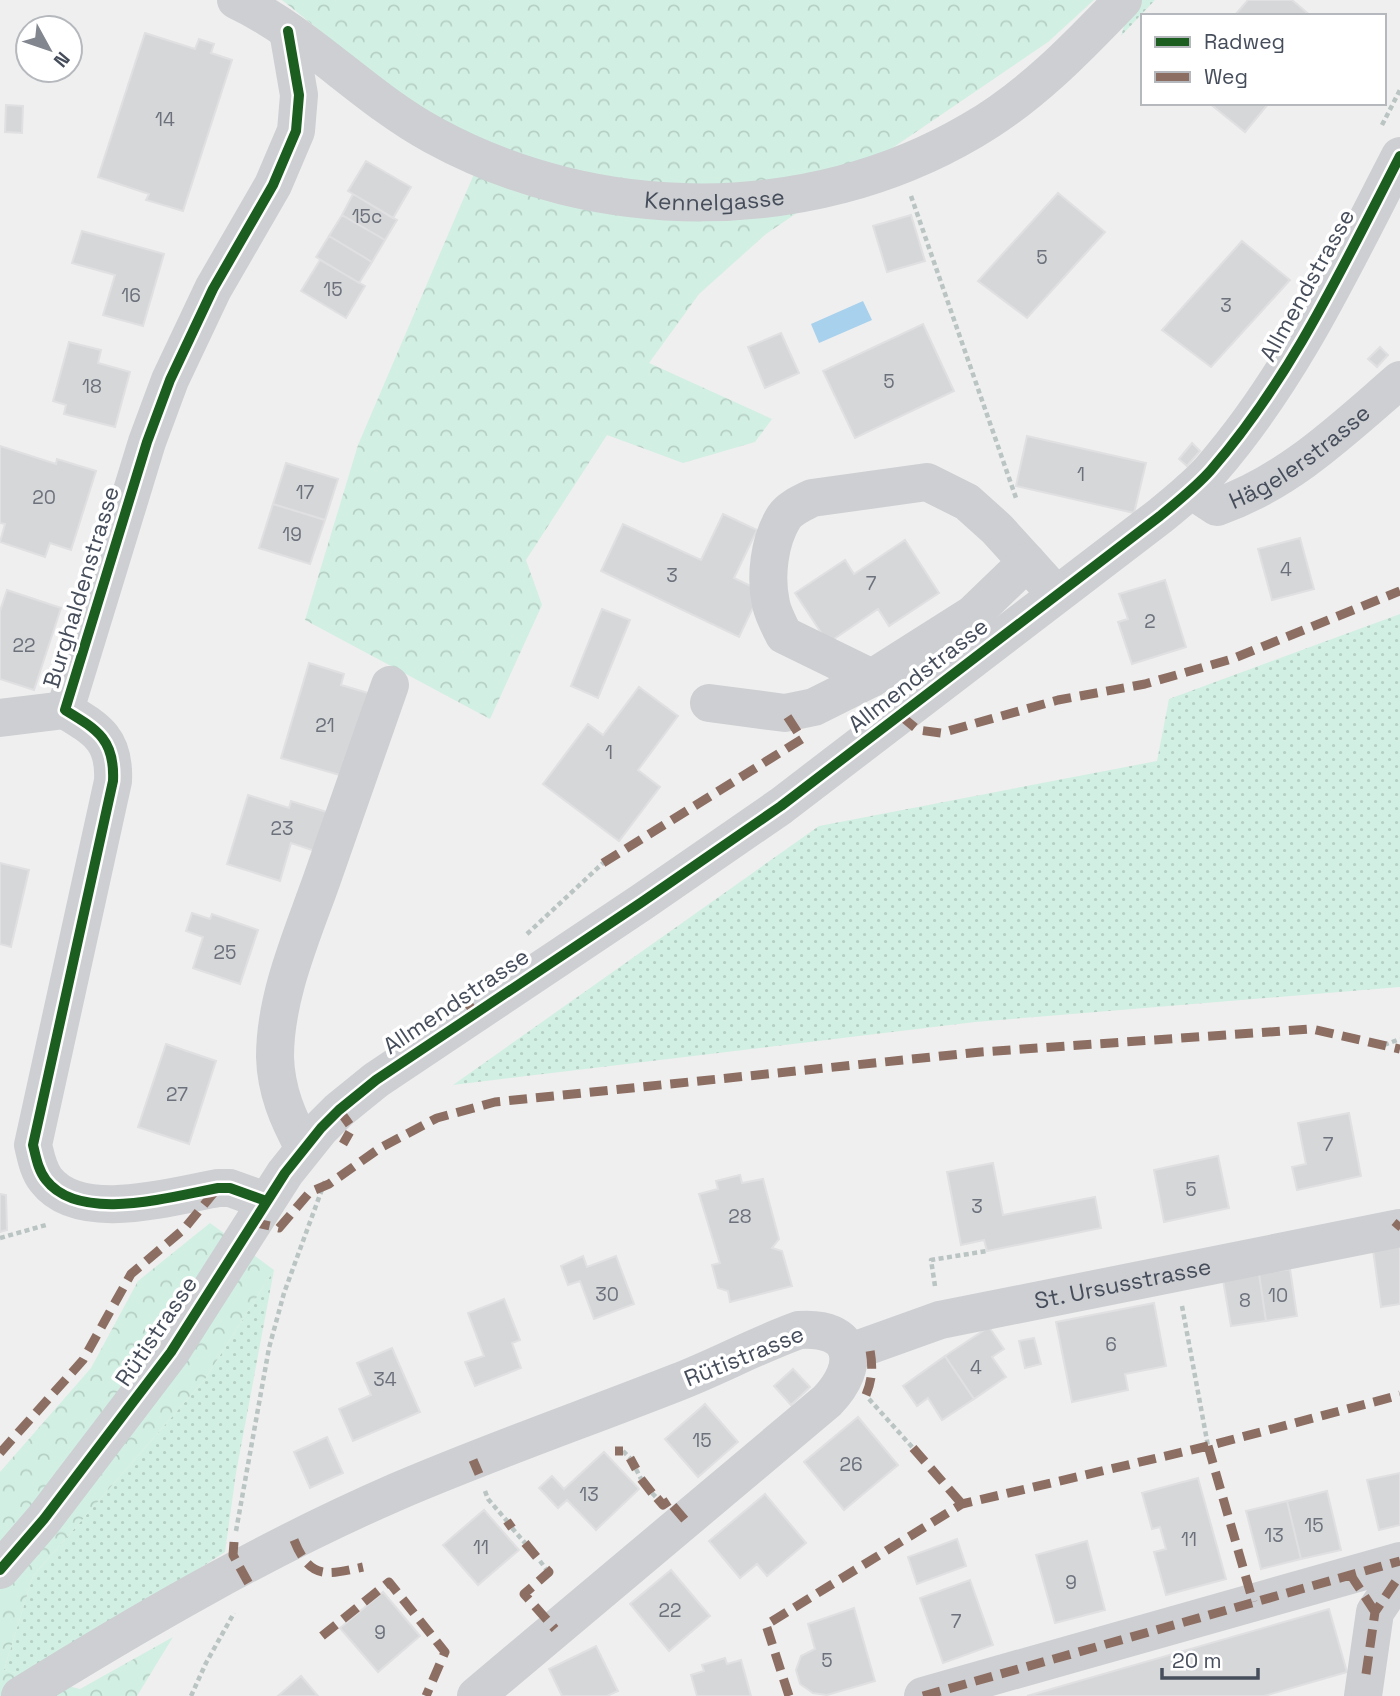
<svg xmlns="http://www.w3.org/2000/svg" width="1400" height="1696" font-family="'Space Grotesk',sans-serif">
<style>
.grass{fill:url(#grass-dots)}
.forest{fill:url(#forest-crowns)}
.water{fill:#a7d1ed}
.building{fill:#d6d7d9;stroke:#e0e0e2;stroke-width:2}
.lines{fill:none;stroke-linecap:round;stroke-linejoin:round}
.path{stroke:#b9c4c3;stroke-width:4.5;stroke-dasharray:5 3.5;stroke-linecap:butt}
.minor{stroke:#cdcfd2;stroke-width:38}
.quiet{stroke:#8d6e63;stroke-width:9;stroke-dasharray:18 9;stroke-linecap:butt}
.cycleway-casing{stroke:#fff;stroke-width:15}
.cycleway{stroke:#1b5e20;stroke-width:10}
.labels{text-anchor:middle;stroke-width:7;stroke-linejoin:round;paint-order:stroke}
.number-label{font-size:19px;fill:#6c717c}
.street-label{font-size:23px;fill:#464d5b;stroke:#fff}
</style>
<defs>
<pattern id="grass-dots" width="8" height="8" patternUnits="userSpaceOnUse" patternTransform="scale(1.75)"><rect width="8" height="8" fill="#d2efe3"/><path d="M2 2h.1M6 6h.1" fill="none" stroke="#b6cfc5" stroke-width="1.8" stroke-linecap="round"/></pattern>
<pattern id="forest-crowns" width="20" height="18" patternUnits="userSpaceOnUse" patternTransform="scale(1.75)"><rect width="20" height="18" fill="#d2efe3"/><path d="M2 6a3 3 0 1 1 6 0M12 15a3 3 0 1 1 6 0" fill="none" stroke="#b6cfc5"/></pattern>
</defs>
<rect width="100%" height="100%" fill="#efefef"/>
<path class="grass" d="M1132,0H1155L1121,36Z
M1400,614V987L975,1022L453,1085L819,826L1157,761L1169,699Z
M274,1270L236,1473L225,1552L31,1677L4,1670L33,1576L205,1379Z"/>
<path class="forest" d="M282,0H1094L1048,42L766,234L699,294L649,363L772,419L755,442L683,463L607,435L526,560L542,605L490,719L305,620L358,445L486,146L407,101Z
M210,1223L274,1270L205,1379L33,1576L4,1670L80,1689L173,1637L137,1696H0V1472L91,1368L138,1281Z"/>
<path class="water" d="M863,301L872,320L819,343L811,324Z"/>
<path class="building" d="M1248,0H1292L1311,16H1234Z
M145,33L195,49L199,39L214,44L211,53L232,60L183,211L146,200L149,194L98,177Z
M1209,103H1269L1245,132Z
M6,105L23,106L22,133L5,132Z
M366,161L411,187L393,218L348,191Z
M1058,193L1105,232L1027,318L978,281Z
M353,194L397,220L385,240L342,215Z
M342,215L385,240L372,262L329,236Z
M911,215L925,261L887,272L873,226Z
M82,231L164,254L143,326L103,315L115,275L72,263Z
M329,236L372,262L359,283L316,257Z
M1242,241L1290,280L1211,367L1162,330Z
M320,260L365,286L346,318L301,291Z
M923,324L954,391L855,438L823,371Z
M781,333L799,373L765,388L748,347Z
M69,342L101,350L98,363L130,372L115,427L64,414L66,405L53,401Z
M1380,347L1388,355L1377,367L1368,359Z
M1027,436L1146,463L1134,513L1016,486Z
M1192,443L1200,451L1187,466L1179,459Z
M0,446L56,464L57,459L96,471L71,550L50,543L45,557L0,542L5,524L0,523Z
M286,463L338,479L325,520L273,504Z
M273,504L325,520L310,564L259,548Z
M723,514L757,530L734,578L761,591L739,637L601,571L623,524L701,560Z
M1300,538L1314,589L1272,600L1258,549Z
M905,540L939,593L889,626L878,609L828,643L795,593L845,560L854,574Z
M1165,580L1186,647L1132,664L1118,622L1128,619L1119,594Z
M7,590L61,608L34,690L0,679V611Z
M602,609L630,620L598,698L571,686Z
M309,663L344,674L341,685L368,693L343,776L281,758Z
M639,687L678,716L638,770L660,787L619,841L543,784L588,724L603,735Z
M248,795L289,808L291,801L330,813L318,852L291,843L280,881L227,864Z
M0,863L29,870L11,947L0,944Z
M192,913L210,919L212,914L258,930L240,984L193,968L203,937L186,931Z
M166,1044L216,1061L189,1144L138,1127Z
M1349,1113L1361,1176L1297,1190L1292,1167L1306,1164L1298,1123Z
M1218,1156L1229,1208L1164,1222L1154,1170Z
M993,1163L1003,1215L1095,1197L1101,1228L987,1251L984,1240L961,1245L947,1172Z
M740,1175L742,1183L763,1179L779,1239L772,1248L782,1251L792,1286L730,1302L728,1291L718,1288L712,1265L720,1263L699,1194L718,1189L716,1181Z
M0,1194L6,1195L7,1230L0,1232Z
M1400,1246V1304L1381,1307L1373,1250Z
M583,1256L587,1267L616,1256L634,1304L594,1319L580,1281L568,1285L561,1266Z
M1290,1269L1297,1316L1266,1321L1259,1274Z
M1259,1274L1266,1321L1231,1326L1223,1280Z
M504,1299L520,1340L512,1343L521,1368L475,1386L465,1362L484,1356L468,1313Z
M1154,1303L1166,1366L1125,1374L1128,1390L1072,1402L1056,1322Z
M989,1327L1004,1349L992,1357L1006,1377L974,1399L945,1356Z
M1034,1338L1041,1364L1025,1368L1019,1341Z
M392,1348L420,1412L353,1441L339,1409L371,1395L357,1363Z
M945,1356L974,1399L942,1420L928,1398L917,1406L903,1386Z
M793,1369L810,1387L791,1405L774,1386Z
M705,1404L738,1442L698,1477L665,1439Z
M858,1417L898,1465L844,1510L804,1462Z
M327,1437L343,1473L310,1488L294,1452Z
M604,1452L639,1489L596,1530L567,1500L558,1508L539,1488L552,1476L564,1489Z
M1400,1473V1525L1379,1530L1367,1480Z
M1198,1478L1226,1579L1166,1595L1154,1552L1166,1549L1160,1527L1152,1529L1142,1493Z
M1327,1491L1341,1550L1301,1559L1287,1501Z
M765,1494L806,1543L767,1576L757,1564L740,1578L709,1541Z
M1287,1501L1301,1559L1261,1569L1246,1511Z
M484,1510L519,1550L478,1585L443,1545Z
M957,1539L966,1566L917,1584L908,1557Z
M1087,1541L1105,1610L1055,1623L1036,1555Z
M671,1570L710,1616L669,1651L630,1604Z
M970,1580L993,1645L943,1663L920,1598Z
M383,1592L420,1636L378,1672L340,1628Z
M854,1608L875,1681L827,1695L813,1693L800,1684L796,1670L801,1656L815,1649L808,1624Z
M1329,1609L1347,1672L1264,1696H1027Z
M596,1646L618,1691L607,1696H562L549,1669Z
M725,1658L727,1664L741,1660L751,1696H697L691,1675L704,1671L702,1665Z
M301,1676L318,1696H278Z"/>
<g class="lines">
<path class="path" d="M1382,125L1400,90
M911,196L1016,498
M527,934L603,863
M1384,1045L1400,1039
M0,1238L46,1225
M935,1286L931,1260L987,1251
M1182,1306L1208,1446
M869,1399L913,1448
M623,1451L630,1458
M636,1469L641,1479
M485,1491L488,1499L507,1521
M652,1493L657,1498
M512,1528L525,1543
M236,1531L269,1348L284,1293L325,1181
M540,1561L546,1569
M191,1696L206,1663L234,1613"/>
<g class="minor">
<path id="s1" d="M236,0C308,34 363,97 433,135C597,225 809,226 971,131C1029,98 1077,48 1123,0"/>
<path id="s2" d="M1191,490L1217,507C1289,482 1343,429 1400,380"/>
<path d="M872,678L784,635C779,625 773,614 771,604C765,577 769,541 784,517C790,508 802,503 812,498L927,482L967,502L997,529L1027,562"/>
<path d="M709,703L785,713L814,707L872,678L973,614L1027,562L1045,582"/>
<path d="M0,718L65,710"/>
<path d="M304,1148C288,1119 276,1091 275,1057C275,997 301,938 321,882C344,817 367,751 390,685"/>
<path d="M266,1201L230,1188H218C173,1196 80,1224 46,1180C38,1170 36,1157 33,1145L113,781C115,740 98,730 65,710L147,442L170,380L213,289L273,185L296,131L299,95L288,31"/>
<path id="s3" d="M848,1353L940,1320L1400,1228"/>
<path d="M0,1570L44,1519L171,1352L285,1173L321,1128L339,1110L376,1080L642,902L781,806L1160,516C1178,501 1196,487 1211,470C1292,377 1344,264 1400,156"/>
<path d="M20,1696C141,1621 265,1549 396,1492C489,1452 584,1419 678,1382C719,1366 757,1345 799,1330C855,1326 862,1365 827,1401L476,1696"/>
<path d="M923,1696L1400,1561"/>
<path d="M1363,1696L1375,1612L1400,1575"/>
</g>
<path class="quiet" d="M901,716L918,730L941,733L1058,700L1145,684L1232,659L1400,591
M603,863L802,739L785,713
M462,994L475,1014
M339,1110L352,1128L343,1144
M252,1222L279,1228L310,1192L329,1184L380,1148L437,1118L495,1102L981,1052L1312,1029L1400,1049
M1395,1228L1400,1222
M866,1395C873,1378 873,1364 869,1345
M1208,1446L1253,1602
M913,1448L962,1504
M615,1451H623
M0,1453L83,1360L131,1274L184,1229L216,1190
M630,1458L636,1469
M473,1460L479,1474
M641,1479L652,1493
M657,1498L663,1505L669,1501
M673,1506L685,1520
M507,1521L512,1528
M294,1540C310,1580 326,1575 363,1567
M234,1542L233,1555L249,1584L248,1589
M525,1543L540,1561
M546,1569L549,1572L524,1594L555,1629
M1350,1574L1375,1612
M322,1636L389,1582L445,1652L426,1696
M1366,1674L1375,1612L1400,1575
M789,1696L766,1625L962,1504L1208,1446L1400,1395
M923,1696L1400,1561"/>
<g class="cycleway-casing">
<path id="cycleway" d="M266,1201L230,1188H218C173,1196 80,1224 46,1180C38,1170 36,1157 33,1145L113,781C115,740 98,730 65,710L147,442L170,380L213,289L273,185L296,131L299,95L288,31
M0,1570L44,1519L171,1352L285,1173L321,1128L339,1110L376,1080L642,902L781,806L1160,516C1178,501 1196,487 1211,470C1292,377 1344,264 1400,156"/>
</g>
<use href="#cycleway" class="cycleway"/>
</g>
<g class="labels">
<g class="number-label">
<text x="165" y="126">14</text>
<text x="367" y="223">15c</text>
<text x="1042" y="264">5</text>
<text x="333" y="296">15</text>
<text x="131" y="302">16</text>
<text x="1226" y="312">3</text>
<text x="889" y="388">5</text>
<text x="92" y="393">18</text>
<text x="1081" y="481">1</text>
<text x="305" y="499">17</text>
<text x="44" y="504">20</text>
<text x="292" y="541">19</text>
<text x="1286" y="576">4</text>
<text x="672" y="582">3</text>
<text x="871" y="590">7</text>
<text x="1150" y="628">2</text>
<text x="24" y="652">22</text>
<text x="325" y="732">21</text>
<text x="609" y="759">1</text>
<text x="282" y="835">23</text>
<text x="225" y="959">25</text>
<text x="177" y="1101">27</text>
<text x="1328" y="1151">7</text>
<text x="1191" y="1196">5</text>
<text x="977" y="1213">3</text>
<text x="740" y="1223">28</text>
<text x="607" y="1301">30</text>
<text x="1278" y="1302">10</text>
<text x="1245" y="1307">8</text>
<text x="1111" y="1351">6</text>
<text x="976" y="1374">4</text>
<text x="385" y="1386">34</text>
<text x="702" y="1447">15</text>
<text x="851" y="1471">26</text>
<text x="589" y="1501">13</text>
<text x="1314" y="1532">15</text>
<text x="1274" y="1542">13</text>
<text x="1189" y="1546">11</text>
<text x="481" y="1554">11</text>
<text x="1071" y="1589">9</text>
<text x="670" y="1617">22</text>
<text x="956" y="1628">7</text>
<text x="380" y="1639">9</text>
<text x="827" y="1667">5</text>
</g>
<g class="street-label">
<text dy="8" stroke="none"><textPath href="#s1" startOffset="532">Kennelgasse</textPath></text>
<text transform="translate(1307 285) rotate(-61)" y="8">Allmendstrasse</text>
<text dy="8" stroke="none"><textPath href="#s2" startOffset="128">Hägelerstrasse</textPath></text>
<text transform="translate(81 587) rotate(-73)" y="8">Burghaldenstrasse</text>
<text transform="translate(918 675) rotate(-38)" y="8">Allmendstrasse</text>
<text transform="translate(456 1001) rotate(-34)" y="8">Allmendstrasse</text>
<text dy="8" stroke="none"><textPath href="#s3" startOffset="284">St. Ursusstrasse</textPath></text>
<text transform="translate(156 1331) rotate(-56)" y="8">Rütistrasse</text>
<text transform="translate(744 1356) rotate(-22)" y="8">Rütistrasse</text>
</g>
</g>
<rect x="1141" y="14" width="245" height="91" fill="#ffffff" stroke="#b5b8bd" stroke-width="2"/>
<rect x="1155" y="37" width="35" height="10" fill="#1b5e20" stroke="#b5b8bd" stroke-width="2"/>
<text x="1204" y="49" font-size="21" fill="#464d5b">Radweg</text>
<rect x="1155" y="72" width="35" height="10" fill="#8d6e63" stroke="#b5b8bd" stroke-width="2"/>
<text x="1204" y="84" font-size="21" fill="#464d5b">Weg</text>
<g transform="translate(49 49) rotate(130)"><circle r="33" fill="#ffffff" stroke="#b5b8bd" stroke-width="2"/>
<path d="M0-5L12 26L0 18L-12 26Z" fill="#81868f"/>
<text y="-10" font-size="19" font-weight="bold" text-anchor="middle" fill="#464d5b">N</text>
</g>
<path d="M1162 1668v10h96v-10" fill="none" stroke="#464d5b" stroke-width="3.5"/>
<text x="1172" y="1668" font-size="21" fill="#464d5b" stroke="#ffffff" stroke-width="5" paint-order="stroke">20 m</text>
</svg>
